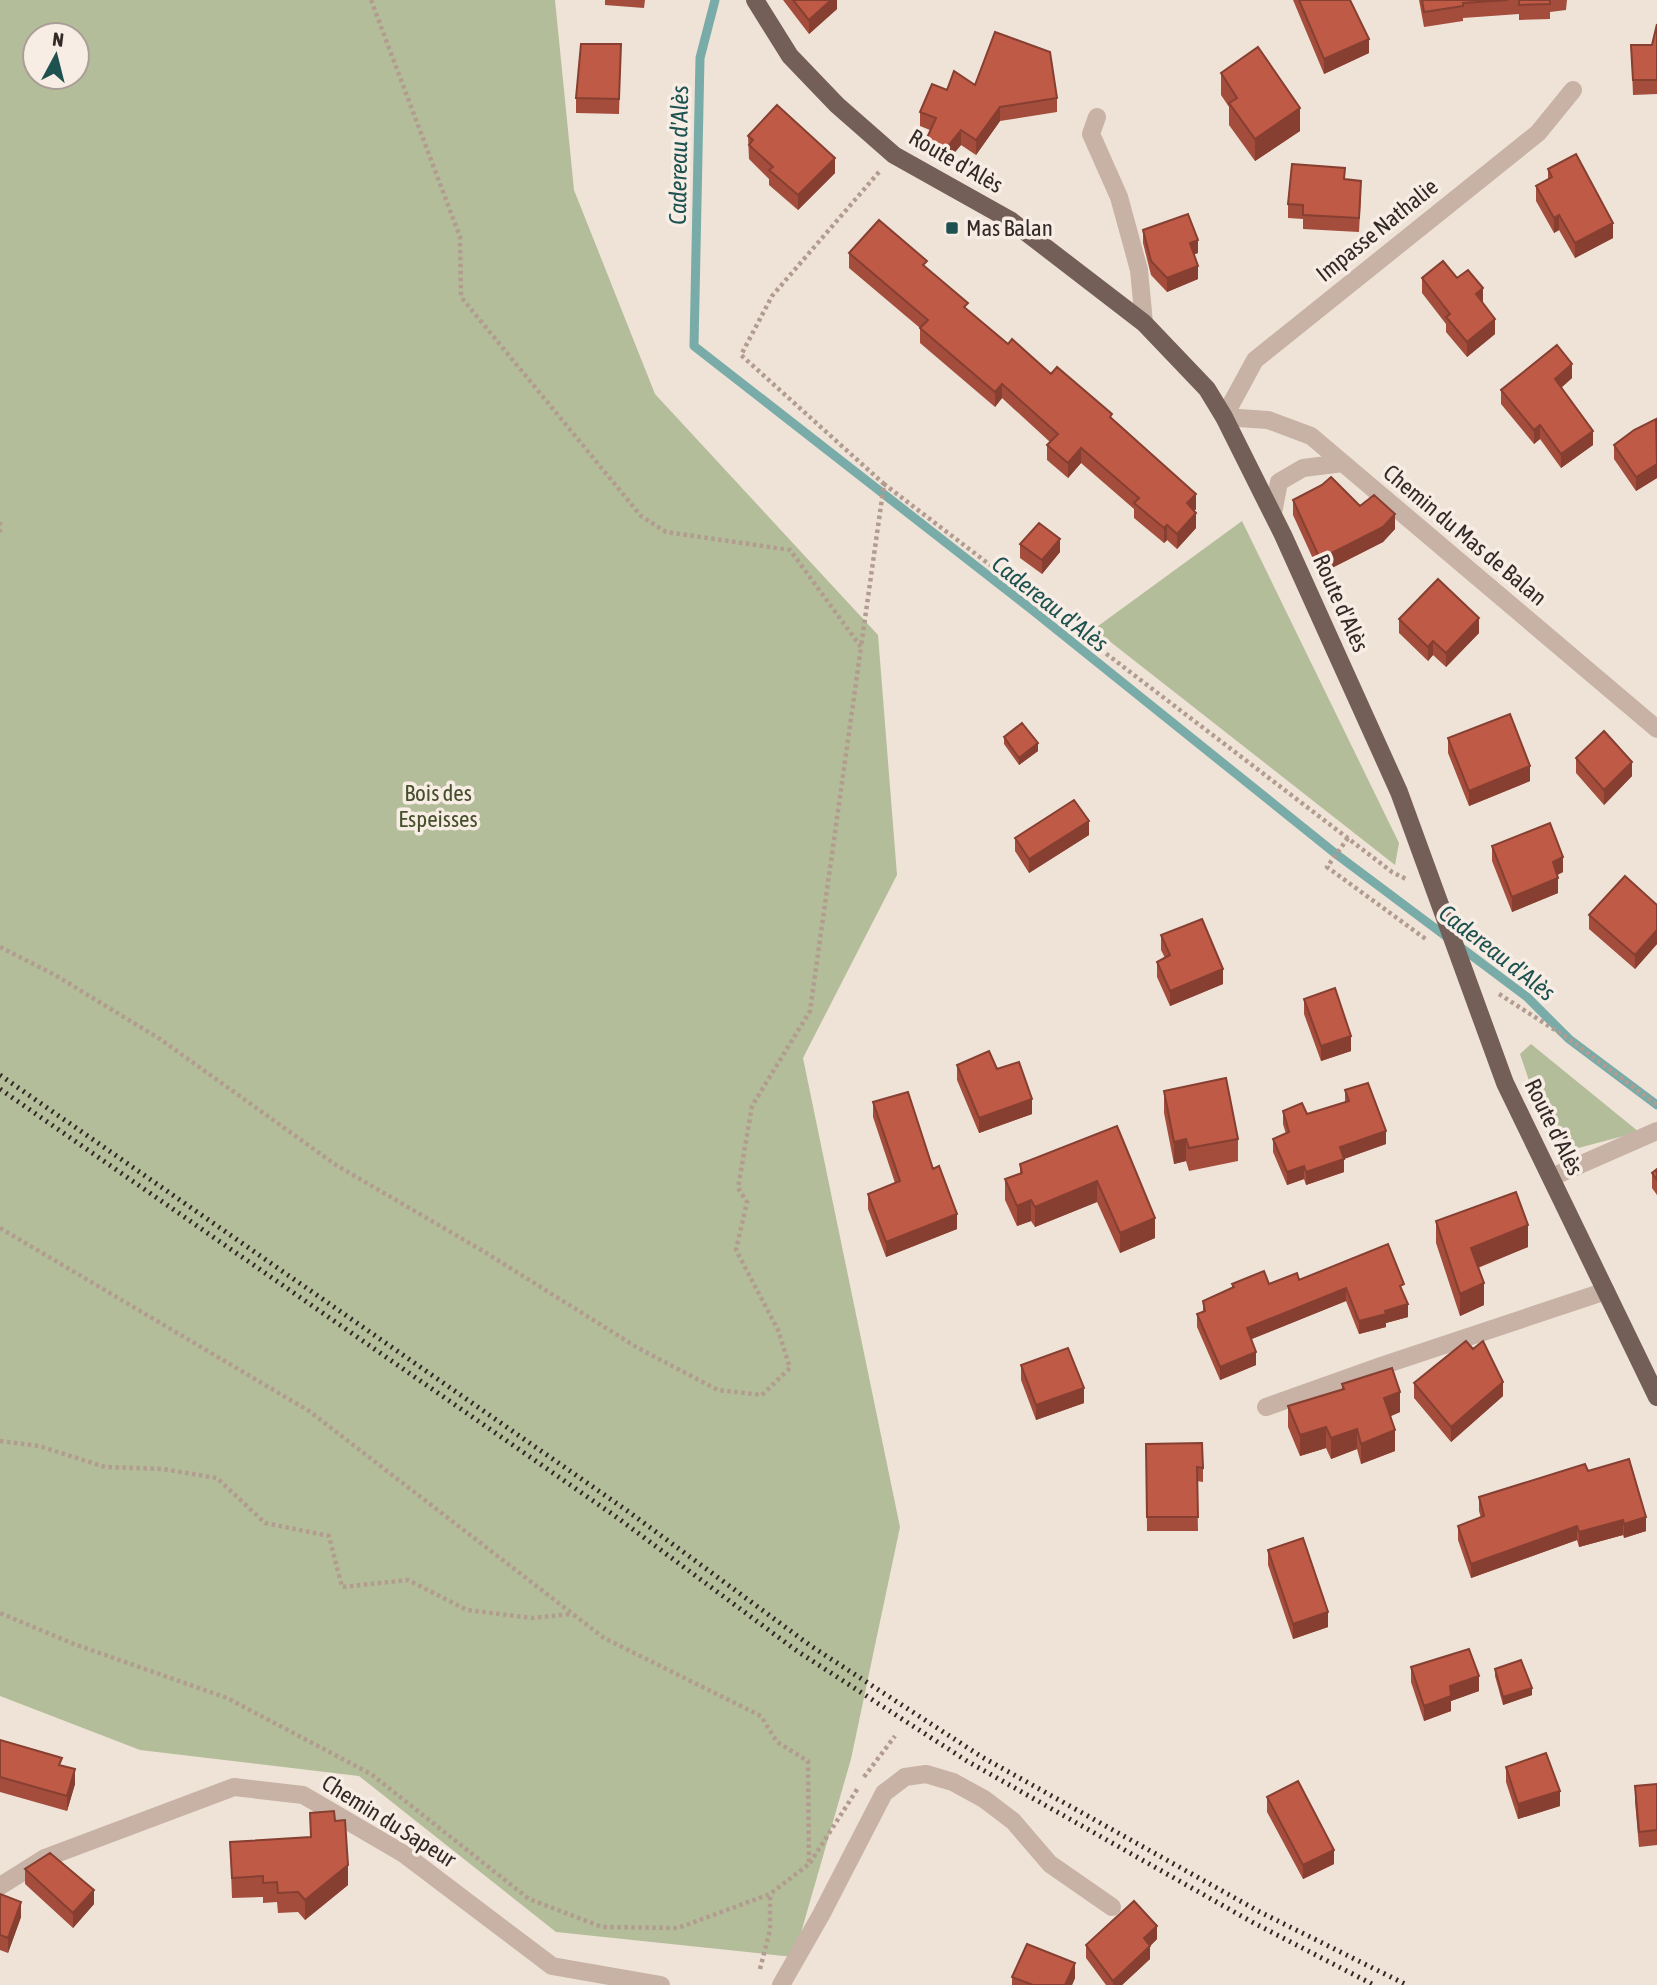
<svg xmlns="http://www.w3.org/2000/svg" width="1657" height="1985" font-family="'Asap Condensed',sans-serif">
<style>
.green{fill:#b4bd99;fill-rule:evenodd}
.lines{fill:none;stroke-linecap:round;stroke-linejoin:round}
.stream{stroke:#79aba9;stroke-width:9}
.path{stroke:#b29c90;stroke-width:4.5;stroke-dasharray:3.5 3.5;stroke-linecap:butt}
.minor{stroke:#c7b2a5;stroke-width:18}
.major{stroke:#745f58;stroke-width:18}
.rail{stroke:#332926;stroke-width:5;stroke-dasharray:2 5;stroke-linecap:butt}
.wall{fill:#a44d3c}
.shaded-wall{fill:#863f31}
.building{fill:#bf5a46;stroke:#863f31;stroke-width:2}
.poi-dot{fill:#1e5251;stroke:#f8ede4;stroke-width:2.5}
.labels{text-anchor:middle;stroke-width:7;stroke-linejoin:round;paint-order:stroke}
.street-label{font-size:23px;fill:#332926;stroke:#f8ede4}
.poi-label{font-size:23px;fill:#332926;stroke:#f8ede4;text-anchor:start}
.park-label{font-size:23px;fill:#45502b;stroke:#f8ede4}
.water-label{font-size:24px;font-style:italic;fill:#1e5251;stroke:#f8ede4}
</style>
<rect width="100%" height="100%" fill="#efe3d8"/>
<path class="green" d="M0,0H555L574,190L655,394L878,635L897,875L803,1058L900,1527L851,1759L794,1957L556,1932L359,1776L140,1750L0,1696ZM35,35H77V77H35Z
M1242,521L1399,843L1395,865L1094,629Z
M1531,1044L1639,1132L1563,1152L1548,1137L1520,1054Z"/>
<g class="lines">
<path class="stream" d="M715,0L700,58L694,346L1031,609L1336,854L1527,997L1569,1039L1657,1105"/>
<path class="path" d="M371,0L460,237L461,297L641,516L666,532L790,550L861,647L884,484L1392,872L1406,879
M879,172L772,296L741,355L884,484
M0,522V534
M1348,838L1327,867L1427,940
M0,947L55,975L160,1039L336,1165L483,1251L638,1348L718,1390L762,1395L790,1368L778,1330L736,1250L747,1202L738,1188L752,1106L810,1011L861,647
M1499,994L1569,1039L1657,1105
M0,1228L309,1411L604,1638L761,1716L777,1742L808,1761L809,1864L770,1894L678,1928L602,1927L529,1899L371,1774L227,1698L74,1644L0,1613
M0,1441L39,1446L105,1467L163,1469L217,1478L265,1523L329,1536L342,1587L408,1580L467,1610L532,1618L572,1614
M864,1777L895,1736
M810,1863L858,1788
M760,1969L770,1930V1894"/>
<path class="minor" d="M1573,90L1538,133L1255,360L1224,417L1268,420L1311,436L1657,729
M1097,117L1091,134L1119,197L1139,270L1144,323
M1273,513L1279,482L1303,468L1343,463
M1552,1177L1657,1131
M1266,1407L1381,1366L1606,1291
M0,1886L45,1858L234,1787L303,1795L404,1854L552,1966L661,1985
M781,1985L821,1915L884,1793L905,1777L926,1774L953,1782L984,1799L1013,1821L1050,1864L1112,1907"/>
<path class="major" d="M755,0L790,56L837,105L894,155L1010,220L1144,323L1207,389L1224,417L1283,535L1399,792L1505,1083L1657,1397"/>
<path class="rail" d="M0,1075L629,1512L811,1646L982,1757L1260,1912L1407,1985
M0,1089L615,1516L797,1651L967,1761L1252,1922L1374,1985"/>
</g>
<path class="wall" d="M605,0H645L644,8L605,5Z
M783,0H837V9L809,34Z
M1293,0H1350L1369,53L1324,74Z
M1419,0H1567L1566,10L1550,12V19L1519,20V14L1463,18V21L1424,27Z
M1657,24V94L1633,95L1631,45H1652Z
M621,44L619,114L576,113V98Z
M1221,73L1300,131L1255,161L1229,125V107L1221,95Z
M975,85L1057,98V112L1000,121L976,155L961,145L944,165L926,154V140L930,130L920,126V112L947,90Z
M748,136L835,173L798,210L769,185V179L749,159Z
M1548,169L1613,238L1575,258L1559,230L1554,233L1536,201V186L1548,179Z
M1361,195L1359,232L1303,229V219L1288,218V204Z
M1143,230L1198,253L1194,254L1198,279L1167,292L1151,275L1143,243Z
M849,253L927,268L968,311L1008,344L1112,419L1196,509L1194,511L1196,528L1177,549L1167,540L1164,543L1134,518V509L1081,463L1068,478L1047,460V445L1050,442L1002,398L995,407L920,343V328L849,268Z
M1422,278H1457L1483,303L1495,334L1467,357L1446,332V324L1422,293Z
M1572,378L1561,388L1593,445L1561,468L1540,439L1534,444L1501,404V390Z
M1657,420V478L1636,491L1614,459V445Z
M1293,500L1360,506L1395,529L1383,542L1320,574L1293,515Z
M1020,544L1060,552L1042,574L1020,558Z
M1399,619L1479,633L1446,667L1433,655L1428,661L1399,633Z
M1004,737L1038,751L1019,765L1004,744Z
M1448,738L1530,781L1469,806L1448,753Z
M1576,758L1632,776L1604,805L1576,773Z
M1089,835L1029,873L1015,851V838Z
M1492,846L1563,872L1557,875L1558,893L1512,912L1492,861Z
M1657,905V944L1635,969L1589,929V915Z
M1161,935L1223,984L1170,1006L1157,977V962L1165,958L1161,950Z
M1304,999L1351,1051L1321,1061L1304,1014Z
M957,1065L997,1069L1032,1114L979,1133L957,1080Z
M1345,1090L1386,1144L1344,1159V1172L1306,1185L1304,1179L1287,1185L1273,1152V1139L1286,1134L1283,1124V1111L1307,1114L1345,1103Z
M1164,1091L1238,1139V1161L1189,1171L1186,1161L1174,1164L1164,1113Z
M873,1102L957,1229L886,1257L868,1209V1194L895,1183L873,1117Z
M1117,1126L1155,1238L1120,1253L1097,1202L1035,1227L1031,1221L1017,1226L1005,1200V1179L1020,1173V1164Z
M1657,1169V1195L1652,1188V1173Z
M1436,1221L1528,1247L1478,1268L1484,1305L1460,1316L1436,1243Z
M1299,1280L1404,1295L1408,1317L1386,1323V1327L1359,1334L1346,1301L1251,1339L1256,1365L1220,1380L1197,1327V1314L1203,1312V1301L1232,1288V1284H1269Z
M1021,1365L1084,1403L1036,1420L1021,1380Z
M1414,1383L1503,1396L1451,1442L1414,1398Z
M1342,1384L1400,1412L1391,1416L1395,1451L1361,1464L1357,1449L1331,1459L1326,1448L1300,1456L1288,1427V1406L1342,1390Z
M1146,1444L1203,1468V1482L1197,1481L1198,1531H1147Z
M1588,1471L1646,1531L1624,1538L1623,1535L1579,1547L1577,1540L1471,1578L1458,1540V1526L1481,1518L1479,1511V1497Z
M1268,1550L1328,1627L1293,1639L1268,1565Z
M1411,1667L1479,1691L1451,1701V1711L1424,1721L1411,1682Z
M1495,1669L1532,1695L1503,1705L1495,1676Z
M0,1740L75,1784L67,1811L0,1792Z
M1506,1767L1560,1806L1518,1819L1506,1782Z
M1657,1784V1845L1639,1847L1635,1801V1786Z
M1267,1797L1334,1864L1303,1879L1267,1812Z
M310,1813L335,1821L348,1885L305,1920L298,1912L278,1913L277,1902L263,1903V1897L232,1898L230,1842L310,1837Z
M25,1869L94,1904L73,1928L25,1884Z
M0,1894L21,1917L8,1953L0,1950Z
M1157,1939L1150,1946V1959L1122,1985H1106L1086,1958V1945Z
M1012,1977L1075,1978L1072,1985H1012Z"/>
<path class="shaded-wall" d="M831,0H837V9L809,34V20Z
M1369,39V53L1324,74V59Z
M1000,107V121L976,155V140Z
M1300,108V131L1255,161V139Z
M961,130V145L944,165V151Z
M835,158V173L798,210V195Z
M1559,215V230L1554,233V218Z
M1613,223V238L1575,258V243Z
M1198,240V253L1190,256V243Z
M1198,266V279L1167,292V278Z
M1483,288V303L1476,309V294Z
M1495,319V334L1467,357V342Z
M1572,364V378L1555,393V379Z
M1002,384V398L995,407V392Z
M1540,425V439L1534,444V430Z
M1593,431V445L1561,468V454Z
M1081,448V463L1068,478V463Z
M1657,464V478L1636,491V477Z
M1196,494V509L1187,518V503Z
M1196,513V528L1177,549V534Z
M1395,514V529L1383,542L1320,574V559Z
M1167,525V540L1164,543V528Z
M1060,539V552L1042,574V560Z
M1479,618V633L1446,667V653Z
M1433,641V655L1428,661V647Z
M1038,743V751L1019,765V758Z
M1632,762V776L1604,805V790Z
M1530,766V781L1469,806V791Z
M1089,821V835L1029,873V859Z
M1563,857V872L1553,877V862Z
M1558,878V893L1512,912V897Z
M1657,930V944L1635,969V955Z
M1223,969V984L1170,1006V991Z
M1351,1036V1051L1321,1061V1046Z
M1032,1099V1114L979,1133V1118Z
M1386,1131V1144L1344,1159V1172L1306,1185V1172L1340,1147Z
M1186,1139V1161L1174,1164V1142Z
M1304,1166V1179L1287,1185V1172Z
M1097,1181V1202L1035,1227V1207Z
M1031,1200V1221L1017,1226V1206Z
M957,1214V1229L886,1257V1242Z
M1155,1218V1238L1120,1253V1233Z
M1528,1225V1247L1471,1270V1248Z
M1484,1283V1305L1460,1316V1294Z
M1346,1288V1301L1247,1341V1328Z
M1408,1304V1317L1386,1323V1327L1359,1334V1321Z
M1256,1352V1365L1220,1380V1367Z
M1503,1382V1396L1451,1442V1427Z
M1084,1388V1403L1036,1420V1405Z
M1400,1392V1412L1384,1419V1398Z
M1326,1427V1448L1300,1456V1435Z
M1357,1429V1449L1331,1459V1438Z
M1395,1430V1451L1361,1464V1444Z
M1646,1517V1531L1624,1538V1524Z
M1623,1520V1535L1579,1547V1532Z
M1577,1526V1540L1471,1578V1564Z
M1328,1612V1627L1293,1639V1624Z
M1479,1676V1691L1451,1701V1711L1424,1721V1706L1450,1686Z
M1532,1688V1695L1503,1705V1697Z
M75,1769V1784L67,1811V1796Z
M1560,1791V1806L1518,1819V1804Z
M1334,1850V1864L1303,1879V1865Z
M348,1865V1885L305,1920V1900Z
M94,1890V1904L73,1928V1913Z
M21,1902V1917L8,1953V1938Z
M1157,1926V1939L1150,1946V1959L1122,1985H1113V1981L1144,1938Z
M1075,1963V1978L1072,1985H1065Z"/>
<path class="building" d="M793,0H831L809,20Z
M1299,0H1350L1369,39L1324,59Z
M1422,0H1508L1463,3V6L1424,12Z
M1519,0H1550V4L1519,5Z
M1657,24V80H1633L1631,45H1652Z
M995,32L1050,52L1057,98L1000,107L976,140L961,130L944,151L926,140L936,118L920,112L932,84L947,90L954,71L975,85Z
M581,44H621L619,99L576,98Z
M1258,47L1300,108L1255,139L1229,103L1237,98L1221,73Z
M777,105L835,158L798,195L769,170L773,167L749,145L753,140L748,136Z
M1576,154L1613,223L1575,243L1559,215L1554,218L1536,186L1552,177L1548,169Z
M1292,164L1345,168L1344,179L1361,181L1359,218L1303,215V205L1288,204Z
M1188,214L1198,240L1190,243L1198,266L1167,278L1151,261L1143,230Z
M879,220L927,261L923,265L968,303L964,307L1008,344L1012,339L1051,374L1057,367L1112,414L1110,417L1196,494L1187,503L1196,513L1177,534L1167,525L1164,528L1134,503L1139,498L1081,448L1068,463L1047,445L1058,434L1002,384L995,392L920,328L928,320L849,253Z
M1443,261L1457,278L1468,270L1483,288L1476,294L1495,319L1467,342L1446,317L1450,314L1422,278Z
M1557,345L1572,364L1555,379L1593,431L1561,454L1540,425L1534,430L1501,390Z
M1656,419L1657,464L1636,477L1614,445L1634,430Z
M1331,477L1360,506L1374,495L1395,514L1383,527L1320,559L1293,500L1322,485Z
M1039,523L1060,539L1042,560L1020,544Z
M1438,579L1479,618L1446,653L1433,641L1428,647L1399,619Z
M1510,714L1530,766L1469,791L1448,738Z
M1022,723L1038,743L1019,758L1004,737Z
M1604,731L1632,762L1604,790L1576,758Z
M1074,800L1089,821L1029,859L1015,838Z
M1550,823L1563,857L1553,862L1558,878L1512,897L1492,846Z
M1625,876L1657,905V930L1635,955L1589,915Z
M1202,919L1223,969L1170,991L1157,962L1170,955L1161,935Z
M1335,988L1351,1036L1321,1046L1304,999Z
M989,1051L997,1069L1019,1062L1032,1099L979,1118L957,1065Z
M1226,1078L1238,1139L1189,1148L1186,1139L1174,1142L1164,1091Z
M1368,1083L1386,1131L1340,1147L1344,1159L1306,1172L1304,1166L1287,1172L1273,1139L1289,1132L1283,1111L1302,1103L1307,1114L1349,1101L1345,1090Z
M908,1092L933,1169L939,1166L957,1214L886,1242L868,1194L900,1181L873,1102Z
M1117,1126L1155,1218L1120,1233L1097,1181L1035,1207L1031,1200L1017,1206L1005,1179L1022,1173L1020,1164Z
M1657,1169V1180L1652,1173Z
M1516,1192L1528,1225L1471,1248L1484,1283L1460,1294L1436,1221Z
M1388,1244L1404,1284L1400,1286L1408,1304L1385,1311L1386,1314L1359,1321L1346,1288L1247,1328L1256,1352L1220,1367L1197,1314L1205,1311L1203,1301L1234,1287L1232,1284L1264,1271L1269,1284L1297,1273L1299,1280Z
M1466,1341L1473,1349L1483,1341L1503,1382L1451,1427L1414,1383Z
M1068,1348L1084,1388L1036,1405L1021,1365Z
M1392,1368L1400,1392L1384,1398L1395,1430L1361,1444L1357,1429L1331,1438L1326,1427L1300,1435L1288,1406L1344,1389L1342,1384Z
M1202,1443L1203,1468L1197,1467L1198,1517H1147L1146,1444Z
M1629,1459L1646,1517L1624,1524L1623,1520L1579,1532L1577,1526L1471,1564L1458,1526L1484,1516L1479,1497L1585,1464L1588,1471Z
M1303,1538L1328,1612L1293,1624L1268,1550Z
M1469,1649L1479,1676L1450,1686L1451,1696L1424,1706L1411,1667Z
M1521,1660L1532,1688L1503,1697L1495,1669Z
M0,1740L62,1758L59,1765L75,1769L67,1796L0,1777Z
M1546,1753L1560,1791L1518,1804L1506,1767Z
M1298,1781L1334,1850L1303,1865L1267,1797Z
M1657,1784V1830L1639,1832L1635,1786Z
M334,1811L335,1821L345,1820L348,1865L305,1900L298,1892L278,1893L277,1882L263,1883V1876L232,1878L230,1842L311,1837L310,1813Z
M50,1853L94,1890L73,1913L25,1869Z
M0,1894L21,1902L8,1938L0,1935Z
M1134,1901L1157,1926L1144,1938L1150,1946L1113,1981L1086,1945Z
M1027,1944L1075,1963L1065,1985H1033L1012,1977Z"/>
<rect class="poi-dot" x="945" y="221" width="14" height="14" rx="3.5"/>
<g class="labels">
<g class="street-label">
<text transform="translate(956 161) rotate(30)" y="8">Route d'Alès</text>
<text transform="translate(1377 230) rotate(-39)" y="8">Impasse Nathalie</text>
<text transform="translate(1465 535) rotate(40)" y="8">Chemin du Mas de Balan</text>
<text transform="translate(1341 603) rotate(66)" y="8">Route d'Alès</text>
<text transform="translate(1554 1127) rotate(64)" y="8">Route d'Alès</text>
<text transform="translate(389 1821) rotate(32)" y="8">Chemin du Sapeur</text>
</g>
<g class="poi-label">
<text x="966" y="236">Mas Balan</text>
</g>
<g class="park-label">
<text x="438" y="801">Bois des<tspan x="438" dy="26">Espeisses</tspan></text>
</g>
<g class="water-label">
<text transform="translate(679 155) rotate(-89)" y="8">Cadereau d'Alès</text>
<text transform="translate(1050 604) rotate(38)" y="8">Cadereau d'Alès</text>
<text transform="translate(1497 953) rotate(38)" y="8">Cadereau d'Alès</text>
</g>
</g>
<g transform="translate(56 56) rotate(7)"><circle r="33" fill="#f8ede4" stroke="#a99f98" stroke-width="2"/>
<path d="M0-5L12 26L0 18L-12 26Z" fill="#1e5251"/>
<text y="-10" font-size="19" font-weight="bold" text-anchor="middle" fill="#332926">N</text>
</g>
</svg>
